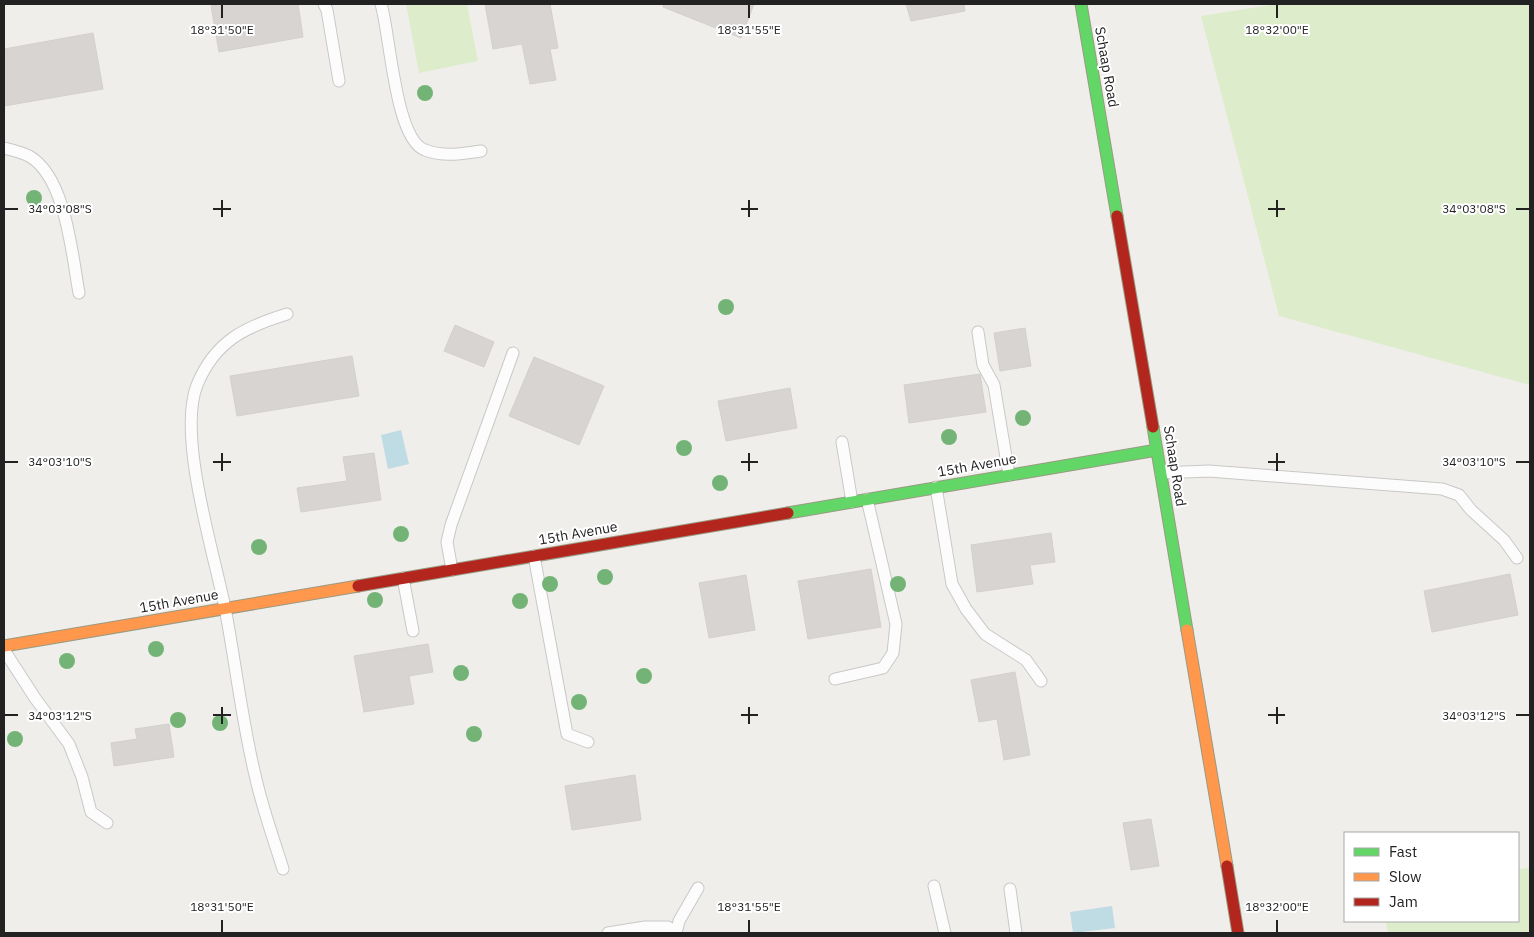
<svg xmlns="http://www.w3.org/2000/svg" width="1534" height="937" font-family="'IBM Plex Sans',sans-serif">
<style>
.grass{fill:#ddeccb}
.water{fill:#bfdbe3}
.building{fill:#d7d4d2;stroke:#d3d0cc}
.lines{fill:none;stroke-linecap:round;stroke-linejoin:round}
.lane-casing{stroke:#c9c8c7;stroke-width:13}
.fast-casing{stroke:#999a82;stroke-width:13}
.slow-casing{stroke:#999a82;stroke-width:13}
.jam-casing{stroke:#999a82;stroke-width:13}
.lane{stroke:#fdfcfc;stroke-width:11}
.fast{stroke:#63d668;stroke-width:11}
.slow{stroke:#ff974d;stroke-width:11}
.jam{stroke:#b3261e;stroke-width:11}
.tree{fill:#73b476}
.ticks{fill:none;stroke:#222;stroke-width:2}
.labels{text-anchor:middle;stroke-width:4;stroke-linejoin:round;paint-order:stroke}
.street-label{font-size:14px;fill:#222;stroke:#fff}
.ticks-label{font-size:12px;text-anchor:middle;fill:#222;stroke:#fff;stroke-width:4;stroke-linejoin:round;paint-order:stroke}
</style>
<rect width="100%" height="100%" fill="#f0eeeb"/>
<path class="grass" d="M406,4H467L478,61L419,73Z
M1276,4H1530V385L1279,316L1201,16Z
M1530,868V933H1388L1386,921H1518V869Z"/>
<path class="water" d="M401,430L409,464L388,469L381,435Z
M1112,906L1115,928L1073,933L1070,912Z"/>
<path class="building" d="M222,4H298L303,37L219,52L211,6Z
M485,4H550L558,48L550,49L556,80L530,84L522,44L493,49Z
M664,4H754L741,38L663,7Z
M906,4H964L965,11L911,21Z
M93,33L103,89L4,106V49Z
M455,325L494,342L484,367L444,351Z
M1025,328L1031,366L1000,371L994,333Z
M352,356L359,396L237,416L230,376Z
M534,357L604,386L579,445L509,416Z
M980,374L986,412L909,423L904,385Z
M790,388L797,428L726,441L718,401Z
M374,453L381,500L301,512L297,488L347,481L343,457Z
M1051,533L1055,562L1030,565L1033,584L977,592L971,545Z
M871,569L881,627L808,639L798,581Z
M1510,574L1518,615L1432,632L1424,591Z
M746,575L755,630L709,638L699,583Z
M428,644L433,672L409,676L414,704L364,712L354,656Z
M1015,672L1030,755L1004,760L997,719L979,722L971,680Z
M169,724L174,757L114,766L111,743L137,739L135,729Z
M635,775L641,820L572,830L565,786Z
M1151,819L1159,866L1131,870L1123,823Z"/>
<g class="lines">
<g class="lane-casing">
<path id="lane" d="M324,4L327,10L339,81
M381,4C390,33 395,140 425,150C443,157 462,154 481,151
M4,148C12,150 21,152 29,156C66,177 72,255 79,293
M978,332L983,365L994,385L1009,475
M842,442L852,502
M1161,473L1209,471L1442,489L1459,495L1471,510L1504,540L1517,558
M936,487L952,584L966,609L985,634L1026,660L1041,681
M534,556L567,734L588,742
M452,570L447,542L451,525L513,353
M403,578L413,631
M4,650L35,698L69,744L82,777L91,812L107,823
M835,679L883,668L893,653L896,624L867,499
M283,869C274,840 263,810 256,779C242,723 236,665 225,608C214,553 177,436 197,385C215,341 245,327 287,314
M934,886L945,933
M1010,889L1016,933
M608,933L645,927H668L674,933
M676,933L679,921L698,888"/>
</g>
<g class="fast-casing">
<path id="fast" d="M1081,4L1117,216
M1153,427L1187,630
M788,513L1157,450"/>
</g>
<g class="slow-casing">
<path id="slow" d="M1187,630L1227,866
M4,646L358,586"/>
</g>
<g class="jam-casing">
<path id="jam" d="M1117,216L1153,427
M358,586L788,513
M1227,866L1238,933"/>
</g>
<use href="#lane" class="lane"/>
<use href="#fast" class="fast"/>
<use href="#slow" class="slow"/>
<use href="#jam" class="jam"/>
</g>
<g class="tree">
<circle cx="425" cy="93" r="8"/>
<circle cx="34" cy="198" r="8"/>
<circle cx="726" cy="307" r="8"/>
<circle cx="1023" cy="418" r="8"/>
<circle cx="949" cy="437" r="8"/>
<circle cx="684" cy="448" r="8"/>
<circle cx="720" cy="483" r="8"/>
<circle cx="401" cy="534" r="8"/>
<circle cx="259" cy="547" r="8"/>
<circle cx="605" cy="577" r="8"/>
<circle cx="550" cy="584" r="8"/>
<circle cx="898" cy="584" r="8"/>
<circle cx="375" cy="600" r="8"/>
<circle cx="520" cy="601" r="8"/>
<circle cx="156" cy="649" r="8"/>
<circle cx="67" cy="661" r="8"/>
<circle cx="461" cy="673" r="8"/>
<circle cx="644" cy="676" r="8"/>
<circle cx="579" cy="702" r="8"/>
<circle cx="178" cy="720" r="8"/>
<circle cx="220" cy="723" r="8"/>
<circle cx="474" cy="734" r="8"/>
<circle cx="15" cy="739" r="8"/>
</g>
<path class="ticks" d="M222,5V18M749,5V18M1277,5V18M222,200V217M749,200V217M1277,200V217M5,209H18M213,209H231M741,209H758M1268,209H1285M1516,209H1529M222,453V471M749,453V471M1277,453V471M5,462H18M213,462H231M741,462H758M1268,462H1285M1516,462H1529M222,707V724M749,707V724M1277,707V724M5,715H18M213,715H231M741,715H758M1268,715H1285M1516,715H1529M222,920V932M749,920V932M1277,920V932"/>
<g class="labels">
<g class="street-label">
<text transform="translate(1107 67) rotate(80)" y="5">Schaap Road</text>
<text transform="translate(977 465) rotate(-10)" y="5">15th Avenue</text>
<text transform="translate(1175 466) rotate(81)" y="5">Schaap Road</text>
<text transform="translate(578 533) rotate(-10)" y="5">15th Avenue</text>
<text transform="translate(179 601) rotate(-10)" y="5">15th Avenue</text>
</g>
</g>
<g class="ticks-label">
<text x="222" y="34">18°31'50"E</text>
<text x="749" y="34">18°31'55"E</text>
<text x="1277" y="34">18°32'00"E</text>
<text x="60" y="213">34°03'08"S</text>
<text x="1474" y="213">34°03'08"S</text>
<text x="60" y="466">34°03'10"S</text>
<text x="1474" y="466">34°03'10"S</text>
<text x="60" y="720">34°03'12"S</text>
<text x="1474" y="720">34°03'12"S</text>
<text x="222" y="911">18°31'50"E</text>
<text x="749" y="911">18°31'55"E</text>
<text x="1277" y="911">18°32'00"E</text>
</g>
<rect width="1534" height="937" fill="none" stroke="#222222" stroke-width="10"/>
<rect x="1344" y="832" width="175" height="90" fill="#ffffff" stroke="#a7a7a7"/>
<rect x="1354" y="848" width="25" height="8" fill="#63d668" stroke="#a7a7a7"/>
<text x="1389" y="857" font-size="15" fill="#222222">Fast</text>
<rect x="1354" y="873" width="25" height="8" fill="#ff974d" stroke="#a7a7a7"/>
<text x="1389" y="882" font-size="15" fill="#222222">Slow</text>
<rect x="1354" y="898" width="25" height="8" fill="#b3261e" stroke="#a7a7a7"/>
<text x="1389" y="907" font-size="15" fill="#222222">Jam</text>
</svg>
